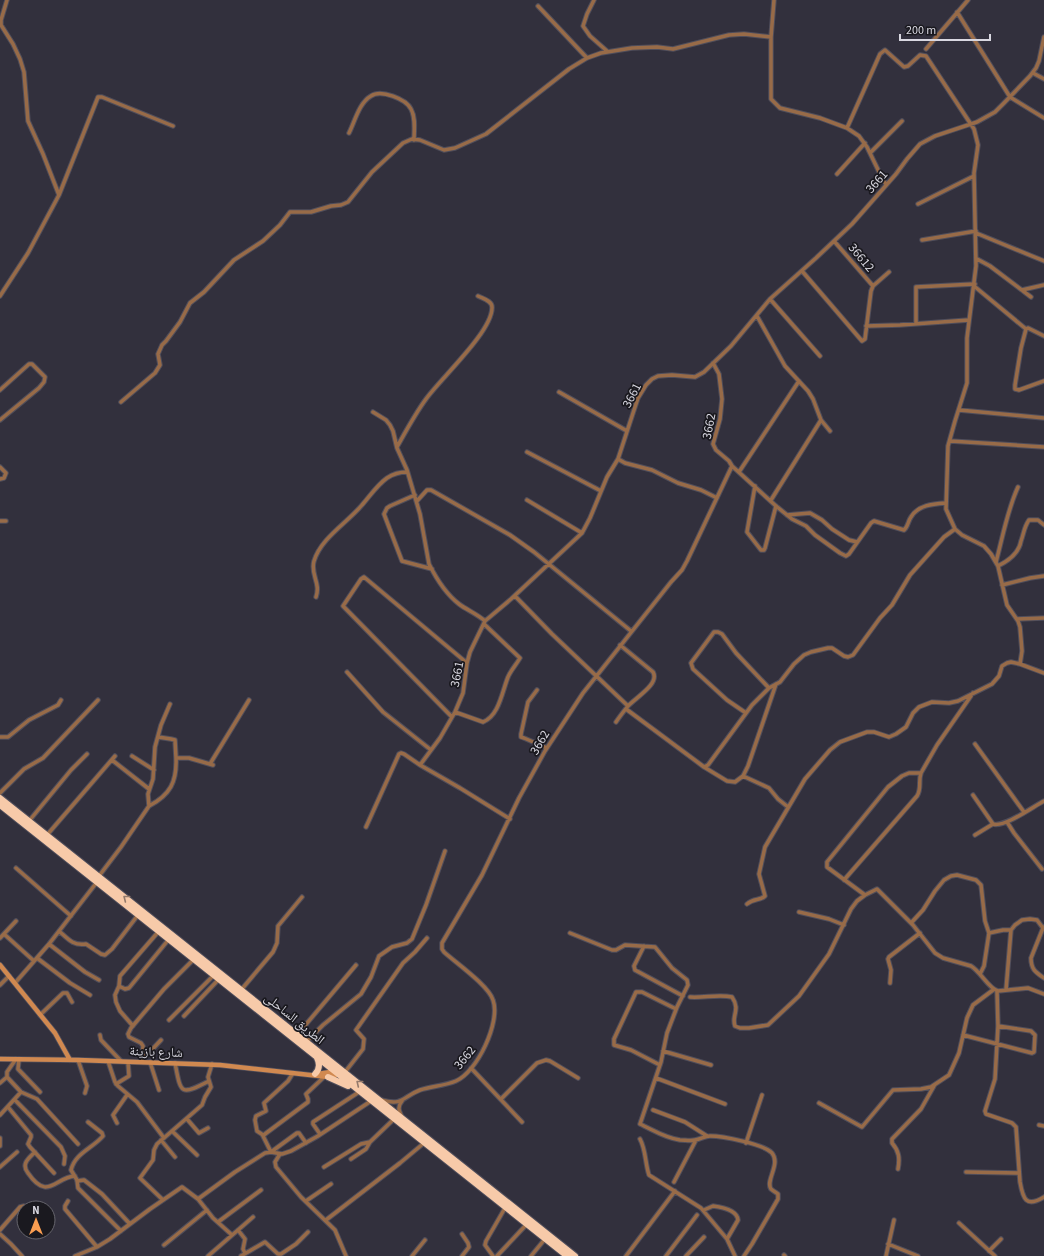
<svg xmlns="http://www.w3.org/2000/svg" width="1044" height="1256" font-family="'Source Sans 3','Noto Naskh Arabic',sans-serif">
<style>
.lines{fill:none;stroke-linecap:round;stroke-linejoin:round}
.street-casing{stroke:#504e5b;stroke-width:5.5}
.secondary-casing{stroke:#504e5b;stroke-width:6}
.highway-casing{stroke:#504e5b;stroke-width:8}
.street{stroke:#986b48;stroke-width:3.5}
.secondary{stroke:#d18950;stroke-width:4.5}
.highway{stroke:#f7caa9;stroke-width:6}
.oneway{stroke:#947a6b}
.labels{text-anchor:middle;stroke-width:3.5;stroke-linejoin:round;paint-order:stroke}
.street-label{font-size:13px;fill:#d9d8e1;stroke:#1a191f}
</style>
<rect width="100%" height="100%" fill="#32303d"/>
<g class="lines">
<g class="street-casing">
<path id="street" d="M7,0L1,20V25L13,44L20,59L24,72L28,121L43,154L59,195L98,97H102L173,126
M594,0L587,14L583,26L590,36L607,51
M774,0L771,37V99L780,108L820,118L847,128L859,136L867,147L883,180L886,184
M538,6L587,58
M957,12L1010,97L1044,118
M926,49L968,0
M1033,73L1044,79
M847,128L880,54L885,50L904,67L908,66L920,55L926,56L974,129L978,145L974,173L976,266L967,338V383L955,421L948,446L946,509L955,529L962,535L984,546L991,554L998,566L1007,605L1018,621L1020,627L1022,651L1020,664
M349,133C355,121 359,103 371,96C381,89 406,99 411,109C416,118 414,130 414,140
M870,153L902,121
M837,174L865,143
M918,204L974,176
M976,233L1044,261
M922,240L976,231
M834,241L873,286
M977,259L990,266L1031,297
M802,271L862,341L865,339L871,291L873,286L889,272
M974,286L1026,329L1028,328L1044,336
M1022,290L1044,285
M0,296L28,253L59,195
M770,299L820,356
M757,316L785,366L808,391L813,399L821,420L830,431
M916,323V287L975,284
M866,326L900,325L969,320
M1026,329L1021,348L1015,385V389L1019,390L1044,381
M0,390L29,364H32L45,377L44,382L39,388L0,420
M559,392L627,431
M121,402L155,373L160,365L158,354L162,345L166,341L180,322L190,303L204,292L234,260L263,241L280,225L290,212H311L331,206L341,205L348,202L372,172L403,143L412,139L420,140L444,150L455,148L486,134L569,69L587,58L601,53L632,48L657,47L673,49L729,35L744,34L771,37
M959,410L1044,418
M373,412L386,420L390,425L393,431L397,448L407,470L420,514L429,564C436,578 446,594 459,604C467,610 477,614 485,621
M950,441L1044,447
M397,447C406,431 415,414 426,399C440,379 493,331 492,307C492,301 484,299 478,296
M527,452L601,491
M618,459L625,463L652,470L678,483L701,490L717,498
M732,466L776,506L792,519L806,526L815,535L840,553L846,556L849,554L871,523L874,521L904,530C908,527 908,521 911,517C918,505 933,504 946,503
M0,467L6,473L4,478L0,479
M739,472L799,381
M755,486L747,532L761,550H764L765,548L776,506
M415,495L390,506L387,508L384,514L402,561L432,569
M527,500L582,533
M771,500L821,420
M417,501L427,490H431L510,535L534,552L631,631
M787,515L810,513L822,520L832,529L849,540L857,542
M0,521H6
M996,562C1003,536 1007,511 1018,487
M998,566C1008,561 1019,553 1021,541C1024,533 1024,527 1029,520H1038L1044,525
M1002,585L1030,578L1044,576
M515,596L552,634L628,706
M316,597C321,583 310,574 314,561C321,538 347,523 362,505C370,496 377,485 387,478C393,474 400,472 407,472
M1017,619L1044,618
M347,672L383,712L431,750
M537,690L528,702L521,734V737L524,738L547,748
M626,709L700,764L704,767L708,765L752,705L769,688L780,682L794,664L804,655L811,652L828,648H832L844,656L848,657L853,655L880,618L892,605L910,575L944,537L955,529
M455,712L483,722C499,716 502,692 508,677C511,670 516,665 520,658L484,624
M746,713L727,700L693,669L691,663L714,632H718L722,634L736,653L769,688
M452,717L343,606L361,579L364,577L467,663
M616,722C620,716 624,711 628,706C635,698 660,684 653,672L620,645
M0,737H8L29,720L58,705L61,700
M158,737L171,739L175,740L176,758
M975,744L1024,812
M132,756L154,770
M112,760L149,789
M210,764L249,700
M420,765L440,738L455,712L463,693L467,663L470,652L485,621L511,599L582,533L590,518L607,477L618,459L635,407L638,398L646,385L652,379L658,376L672,375L695,377L704,372L731,346L770,299L816,258L852,224L896,174L907,159L920,144L935,136L977,122L995,112L1004,103L1030,76L1036,68L1039,61L1044,37
M704,767L727,781L735,782L743,776L748,766L776,684
M921,773H909L902,776L888,787L827,862V867L865,895L877,889L913,925L935,953L943,958L971,966C980,971 989,989 998,991L1028,988L1044,994
M743,776L769,788L778,799L788,807
M0,793L24,769L43,758L98,700
M973,795L993,824C1004,828 1034,806 1044,801
M149,806C170,795 177,782 176,758H189L213,765
M29,821L71,770L87,754
M1007,822L1014,833L1042,869
M366,827L399,754L401,753L404,754L420,765L460,788L510,819
M47,835L115,756
M975,835L993,824
M16,868L71,916
M99,876L121,847L149,806L148,794L153,779L155,747L161,725L170,704
M844,880L917,796C922,788 918,782 921,773L937,745L973,693
M747,904C754,898 760,901 765,896L759,874L765,847L805,779L830,750L840,742L867,732H874L889,737L896,734L906,727L913,713L919,707L932,702L949,703L958,701L992,684L999,676L1002,666L1007,663L1011,662L1020,664L1044,673
M799,912L829,919L844,925
M911,923L923,910L935,891L944,880L951,876L957,875L976,880L981,885L985,921L989,933
M1044,927L1043,928L1031,958C1031,969 1035,972 1044,978
M59,931C68,939 73,946 86,944L101,954L105,955L112,949L138,915
M570,933L612,950H616L625,945L655,947L672,968L687,980L688,985L677,1007L667,1033L661,1062L640,1124C653,1130 665,1138 680,1140C685,1140 691,1141 695,1140C701,1139 705,1136 710,1136C722,1136 764,1144 772,1153C781,1164 765,1181 771,1189C773,1191 777,1193 778,1194V1199L752,1244L744,1256
M4,934L34,961
M0,938L16,921
M49,944L85,972L99,980
M644,946L634,966L635,970L683,996
M37,958L70,983L90,995
M980,974L984,966L989,933L1003,930H1011
M15,983L49,944L97,882
M890,983L891,970L888,959L889,957L920,933
M0,985L9,976
M119,986L125,989L129,988L169,939
M241,990L273,952L277,943L278,926L302,897
M1006,990L1011,930L1015,925L1022,920L1030,919L1037,920L1043,928
M997,991L998,1026L995,1079L985,1111L986,1114L1012,1123L1016,1127L1020,1182C1023,1199 1026,1208 1044,1197
M690,997C704,998 719,994 732,997C741,1010 731,1016 735,1026L740,1028H749L768,1025L799,996L829,954L851,909L857,901L865,895
M40,1015L63,993H67L72,1002
M184,1016L219,979
M169,1020L214,975
M133,1026L120,1011L116,1002L115,995L119,986L120,976L159,931
M100,1035L101,1040L121,1061
M297,1035L356,965
M963,1035L1032,1053L1034,1052L1035,1035L1031,1031L998,1026
M306,1042L323,1025L361,994L371,977L379,956L392,947L407,943L412,939L426,905L445,851
M663,1051L711,1065
M142,1057L147,1055L161,1040
M16,1059L7,1072V1077L21,1092L37,1099L78,1144
M19,1059L18,1069L40,1092
M78,1060L87,1086L85,1093
M108,1061L115,1082L118,1086L137,1102L164,1138
M142,1062L143,1046L141,1043L129,1037L128,1034L131,1028L164,989L194,959
M150,1062L159,1090
M175,1063C181,1094 180,1096 209,1081
M660,1065L631,1050L614,1045V1039L636,992H642L676,1009
M471,1068L522,1122
M345,1072L363,1049L364,1039L356,1030L403,963L415,952L427,938
M656,1078L725,1104
M0,1083L7,1077
M116,1084L129,1076L128,1062
M501,1099L537,1063L546,1060L550,1061L578,1078
M15,1100L61,1147L65,1156L64,1164
M381,1100C404,1106 402,1097 420,1090C432,1086 444,1086 456,1081C477,1072 501,1022 493,1000C488,985 456,963 444,952L442,949V943L482,875L519,798L545,751L583,693L671,582L682,570L687,561L732,466L729,461L716,450L713,444L720,419L722,399L719,374L713,363
M819,1103L862,1127L893,1090L921,1089L931,1087L949,1075L959,1053L967,1018L973,1005L993,990
M8,1107L31,1135V1137L28,1144L30,1147L54,1173
M653,1110L685,1122L707,1136
M0,1115L21,1092
M402,1117C399,1111 397,1107 402,1101
M187,1119L199,1133L208,1128
M88,1122L102,1133L103,1136C93,1148 75,1153 71,1170L77,1180L78,1188L121,1231
M117,1123L113,1115L127,1095
M1039,1125L1044,1126
M172,1131L197,1155
M320,1134L313,1124V1122L359,1092
M263,1135L257,1131L255,1120L256,1116L266,1111L264,1103L288,1081L293,1073
M0,1138V1146
M640,1139C646,1150 645,1163 649,1175L701,1208L727,1239L735,1256
M161,1140L175,1157
M306,1143L299,1133H297L271,1152L263,1136L265,1134L308,1102V1099L306,1094L324,1077
M746,1143L762,1095
M35,1152C28,1159 21,1164 28,1173C48,1202 55,1177 75,1176
M280,1154L275,1162L276,1167L301,1197L335,1230L346,1256
M351,1159L366,1149L370,1142
M0,1167L17,1152
M324,1167L361,1144L370,1142L394,1119
M898,1169C900,1158 899,1151 892,1143V1139L921,1109L934,1086
M966,1172L1019,1173
M77,1181L84,1180L102,1194L130,1224
M674,1182L696,1140
M198,1199L235,1172L265,1153L271,1152L282,1154L291,1151L318,1136L371,1101
M163,1200L140,1178L153,1160L154,1150L157,1144L202,1105L205,1097L211,1087L208,1077L212,1064
M68,1201L65,1206V1209L97,1247
M306,1201L331,1184
M704,1210L713,1206C721,1207 737,1210 738,1220L727,1239
M326,1220L400,1163L424,1143
M218,1222L261,1190
M959,1223L995,1256
M0,1230L20,1207L24,1206L27,1208
M238,1230L245,1239L243,1249L245,1253
M0,1234L11,1244L22,1256
M888,1244L918,1256
M164,1245L207,1210
M989,1251L1001,1239
M784,1255L785,1256
M75,1256L97,1247L110,1239L150,1209L182,1187L198,1199L213,1218L232,1235
M208,1256L253,1217
M241,1256L265,1242L278,1254H281L296,1244L308,1232
M412,1256L425,1240
M462,1256L469,1247L468,1243L462,1234
M493,1256L485,1245L486,1241L505,1208
M497,1256L526,1225
M531,1256L545,1239
M626,1256L675,1191
M666,1256L697,1215
M686,1256L704,1237
M886,1256L894,1220"/>
</g>
<g class="secondary-casing">
<path id="secondary" d="M0,965L55,1033L70,1060
M0,1059L78,1060L220,1065L328,1077L341,1074
M318,1074L336,1071"/>
</g>
<g class="highway-casing">
<path id="highway" d="M0,798L575,1256
M0,805L567,1256
M315,1074C320,1069 320,1064 317,1058
M328,1077L348,1086"/>
</g>
<use href="#street" class="street"/>
<use href="#secondary" class="secondary"/>
<use href="#highway" class="highway"/>
</g>
<defs><path id="oneway-chevron" d="M-2-3.5L2.5 0L-2 3.5" fill="none" stroke-width="1.6" stroke-linecap="round" stroke-linejoin="round"/></defs>
<g class="oneway">
<use href="#oneway-chevron" transform="translate(126 898) rotate(-142)"/>
<use href="#oneway-chevron" transform="translate(359 1083) rotate(-141)"/>
</g>
<g class="labels">
<g class="street-label">
<text transform="translate(876 181) rotate(-49)" y="5">3661</text>
<text transform="translate(862 257) rotate(50)" y="5">36612</text>
<text transform="translate(631 395) rotate(-63)" y="5">3661</text>
<text transform="translate(708 426) rotate(-79)" y="5">3662</text>
<text transform="translate(456 674) rotate(-79)" y="5">3661</text>
<text transform="translate(539 742) rotate(-59)" y="5">3662</text>
<text transform="translate(295 1018) rotate(39)" y="5">الطريق الساحلى</text>
<text transform="translate(156 1051) rotate(2)" y="5">شارع بازينة</text>
<text transform="translate(464 1057) rotate(-51)" y="5">3662</text>
</g>
</g>
<g transform="translate(36 1220)"><circle r="19" fill="#1a191f" stroke="#66656d"/>
<path d="M0-3L7 15L0 10L-7 15Z" fill="#fb9e51"/>
<text y="-6" font-size="11" font-weight="bold" text-anchor="middle" fill="#d9d8e1">N</text>
</g>
<path d="M900 34v6h90v-6" fill="none" stroke="#d9d8e1" stroke-width="2"/>
<text x="906" y="34" font-size="12" fill="#d9d8e1" stroke="#1a191f" stroke-width="3" paint-order="stroke">200 m</text>
</svg>
